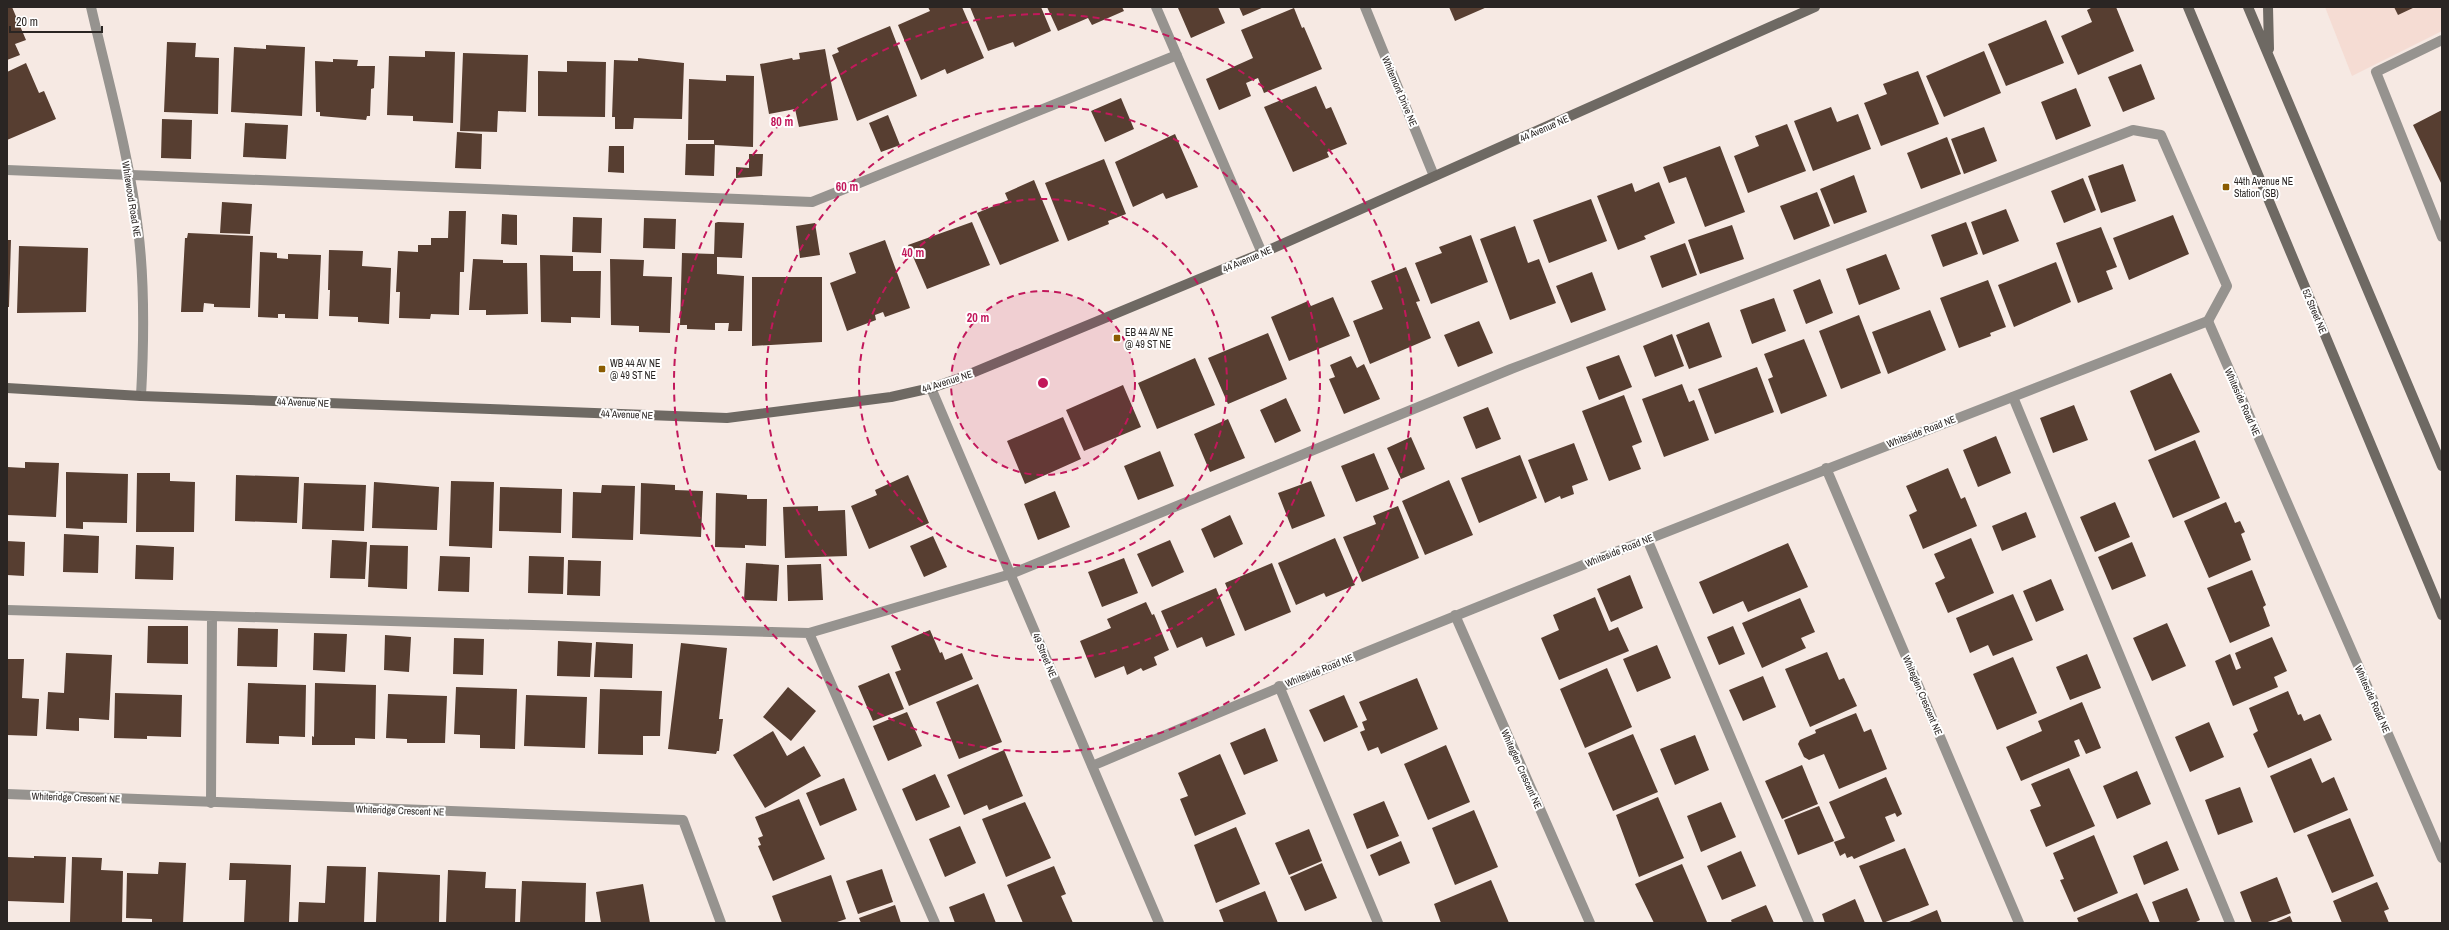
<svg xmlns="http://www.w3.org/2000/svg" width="2449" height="930" font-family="'Archivo Narrow',sans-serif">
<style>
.commercial{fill:#f5dcd3}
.building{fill:#573e31}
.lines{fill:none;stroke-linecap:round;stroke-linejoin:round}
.lane{stroke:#96938f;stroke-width:10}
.street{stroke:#96938f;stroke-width:10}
.secondary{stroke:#6e6963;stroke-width:10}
.ring{fill:none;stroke:#c2185b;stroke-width:2;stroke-dasharray:7 5}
.poi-dot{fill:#8b5c02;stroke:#fff;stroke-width:1.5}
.labels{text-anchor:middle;stroke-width:4;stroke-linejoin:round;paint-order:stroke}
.street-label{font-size:10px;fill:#2a2523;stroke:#fff}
.poi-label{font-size:10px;fill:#2a2523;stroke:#fff;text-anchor:start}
.centre{fill:#c2185b;stroke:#fff;stroke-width:2}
.ring-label{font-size:12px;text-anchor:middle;font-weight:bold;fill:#c2185b;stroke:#fff;stroke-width:4;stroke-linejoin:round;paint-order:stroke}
</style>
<rect width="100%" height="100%" fill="#f6e9e3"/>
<path class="commercial" d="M2325,7H2442V31L2352,76Z"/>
<path class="building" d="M7,7H12L26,40L15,44L20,55L7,60Z
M928,7H962L984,58L947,74L945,69L921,80L898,25L930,11Z
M970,7H1041L1051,31L1015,47L1013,42L988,51Z
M1047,7H1122L1124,11L1092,25L1088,18L1058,31Z
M1180,7H1218L1225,23L1191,38L1178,8Z
M1239,7H1264L1243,16Z
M1449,7H1487L1455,21Z
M2093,7H2116L2134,51L2078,75L2061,36L2092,22L2087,10Z
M2394,7H2415L2398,15Z
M1294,8L1302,28L1304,27L1322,69L1264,93L1258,78L1246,83L1251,96L1219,110L1206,79L1253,58L1241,30Z
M2046,20L2064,63L2006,86L1988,44Z
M890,26L917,96L857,121L832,55L839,52L837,48Z
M167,42L196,43L195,57L219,58L218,114L164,112Z
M266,45L305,47L302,116L231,112L234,47L266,49Z
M825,49L838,120L799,127L795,109L769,114L760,64L792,58L793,60L800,59L799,53Z
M425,51L455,52L453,123L413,121V116L387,115L389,56L425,57Z
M1984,51L2001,93L1944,117L1926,76Z
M463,53L528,55L526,112L498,111L497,132L460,131Z
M638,58L684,63L682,119L634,118L633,129H615V117H612L614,60L638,61Z
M333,59L358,60L357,66H375L374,88L371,89L370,116H367L366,120L320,116V112H316L315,61L333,62Z
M567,61L606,62L605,117L538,116V71L567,72Z
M26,63L39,93L44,91L56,119L7,140V72Z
M2141,64L2155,99L2123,112L2108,77Z
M1918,71L1939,124L1881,146L1864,103L1887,94L1883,84Z
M726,75L754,76L753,147L715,145L714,176L685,175L686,144H714V140H688L689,79L726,81Z
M1316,86L1326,109L1331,107L1347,144L1327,152L1329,157L1293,172L1264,107Z
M2076,88L2091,126L2056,140L2041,102Z
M1121,98L1134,129L1105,142L1091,111Z
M1831,107L1837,122L1858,114L1871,149L1813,171L1794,121Z
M2442,110V185L2413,125Z
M888,115L900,145L881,152L869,123Z
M162,119L192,120L191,159L161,158Z
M245,123L288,125L286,159L243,157Z
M1787,124L1806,171L1748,193L1734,156L1759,146L1755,136Z
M1984,127L1997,161L1964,174L1951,139Z
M457,132L482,134L481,169L455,168Z
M1175,134L1198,187L1166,199L1163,193L1133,207L1115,162Z
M1947,137L1961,174L1921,189L1907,153Z
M609,146H624V173L608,172Z
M1720,146L1745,212L1705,227L1686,177L1669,183L1663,167Z
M749,154H763L762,176L736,178V167L749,168Z
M1104,159L1126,214L1108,221L1109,224L1068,241L1045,183Z
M2123,164L2136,201L2101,213L2088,176Z
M1854,175L1867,212L1834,224L1820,189Z
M2083,178L2096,210L2064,223L2051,191Z
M1034,180L1059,241L1000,265L977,213L1008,200L1005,193Z
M1659,182L1675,223L1644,236L1646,239L1618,250L1597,196L1632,183L1635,192Z
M1817,192L1830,226L1794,240L1780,206Z
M1591,199L1607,241L1549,263L1533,220Z
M222,202L252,204L250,234L220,233Z
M2006,209L2019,241L1983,255L1971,222Z
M449,211H466L464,272H460L459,315L431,314L430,319L399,318L400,292H396L398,251L418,252V245H431V238H448Z
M502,214L517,215V245L501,244Z
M2173,215L2189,254L2129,280L2113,238Z
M573,217L602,218L601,253L572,252Z
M644,218L676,219L675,249L643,248Z
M718,222L744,223L742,258L717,257V274L744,276L742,331H728L729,323H715V330L687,329V325H680L682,253L714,254L715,223Z
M972,222L990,265L927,289L908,245Z
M1966,222L1978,254L1943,267L1931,235Z
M815,223L820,255L800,258L796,226Z
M1732,225L1744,259L1700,274L1688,240Z
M1515,226L1528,263L1539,259L1556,303L1510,320L1480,239Z
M2101,227L2117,267L2106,271L2113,289L2078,303L2056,243Z
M188,233L253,236L250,308L214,307V304L204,303L203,312H181L185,238H187Z
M1471,235L1488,282L1431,304L1415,263L1442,253L1439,247Z
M7,240H11L9,307H7Z
M885,240L910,308L885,317L883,312L875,315L876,320L847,331L830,283L856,273L849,253Z
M1685,243L1697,275L1662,288L1650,256Z
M19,246L88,248L86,312L17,313Z
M329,250L363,251L362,266L391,268L389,324L358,322V317L329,316L330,290H328Z
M260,252L277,253V258L288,259V254L321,255L318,319L285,318V314H278V318L258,317Z
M1886,254L1900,289L1859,305L1846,269Z
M540,255L573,256V271H601L600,318L571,317V323L541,322Z
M473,259L503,260V263H527L528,314L486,315V310H469Z
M610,259L644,260L643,276L672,277L670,333L639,332V326L611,325Z
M2056,262L2071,302L2014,327L1998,285Z
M1406,267L1420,301L1416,302L1431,338L1370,364L1353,321L1383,309L1371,281Z
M1592,272L1606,310L1571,323L1556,286Z
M752,277H822V342L752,346Z
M1820,279L1833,313L1806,324L1793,290Z
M1988,280L2006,327L1990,333L1991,336L1959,348L1940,298Z
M1333,297L1350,336L1289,361L1271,317L1308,301L1311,306Z
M1774,298L1786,331L1752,344L1740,310Z
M1930,310L1946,350L1888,374L1872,332Z
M1859,315L1881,373L1841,389L1819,331Z
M1479,321L1493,353L1458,367L1444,335Z
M1709,322L1722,357L1689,369L1676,335Z
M1268,333L1287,379L1228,404L1208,358Z
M1672,334L1684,366L1655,377L1643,346Z
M1804,339L1827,396L1781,414L1768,379L1773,377L1764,354Z
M1619,355L1632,387L1599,400L1586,367Z
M1351,356L1357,368L1364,364L1380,399L1344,414L1329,379L1335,377L1330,365Z
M1195,358L1215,405L1157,429L1138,383Z
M1757,367L1774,412L1715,434L1698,389Z
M2171,373L2200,432L2155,451L2130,391Z
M1682,384L1689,402L1694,400L1709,440L1664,457L1642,399Z
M1123,385L1141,427L1084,451L1066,410Z
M1624,395L1642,442L1632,446L1641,469L1609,481L1582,411Z
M1286,398L1301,431L1275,443L1260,410Z
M2074,405L2088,440L2053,453L2040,418Z
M1488,407L1501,439L1476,449L1463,417Z
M1063,417L1081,459L1025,484L1007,441Z
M1228,419L1245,458L1210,472L1194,434Z
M1996,436L2011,473L1978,487L1963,450Z
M1411,437L1425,469L1401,479L1387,448Z
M2195,440L2220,498L2173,518L2148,460Z
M1574,443L1588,480L1572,486L1574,494L1561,499L1560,496L1545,503L1528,460Z
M1160,451L1174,486L1138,500L1124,466Z
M1374,453L1389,489L1356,502L1341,466Z
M1520,455L1537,498L1479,523L1461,478Z
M25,462L59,463L56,517L7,515V467L25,468Z
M1948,468L1961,499L1965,497L1977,526L1923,549L1909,515L1917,511L1906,486Z
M66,472L128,474L127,523L83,522V529L66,528Z
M137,473H170V481L195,482L194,532H136Z
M236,475L299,477L297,523L235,521Z
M908,475L929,523L869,549L851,506L877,495L875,490Z
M1449,480L1473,535L1425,555L1402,501Z
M451,481L494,482L492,548L449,546Z
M1311,481L1325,516L1292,529L1278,493Z
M374,482L439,487L437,530L372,528Z
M304,483L366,485L364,531L302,529Z
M641,483L675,485V490L703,491L701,537L640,534Z
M602,485L635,486L633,540L572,538L573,492L601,493Z
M500,487L562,489L561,533L499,531Z
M1055,491L1070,527L1038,540L1024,504Z
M716,493L747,495V499H767L766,546L745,545V548L715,547Z
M2115,502L2130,537L2095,552L2080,517Z
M2226,502L2235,523L2240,521L2245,532L2241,534L2251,560L2209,578L2184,521Z
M818,506V511L845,510L847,556L785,558L783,507Z
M1398,506L1419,558L1362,582L1343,537L1376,524L1373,516Z
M2026,512L2036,537L2002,551L1992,526Z
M1230,515L1243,544L1214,558L1201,529Z
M64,534L99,536L98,573L63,572Z
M933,536L947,567L924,577L910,546Z
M1335,538L1355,585L1326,597L1324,593L1296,605L1278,563Z
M1971,538L1994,593L1948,613L1935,583L1945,578L1934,554Z
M332,540L367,542L365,579L330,578Z
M1170,540L1184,572L1152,587L1137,554Z
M7,541L25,542L24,576L7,575Z
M2132,542L2146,576L2112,590L2098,557Z
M1788,543L1808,587L1748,612L1743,601L1713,614L1699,582Z
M136,545L174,547L173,580L135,579Z
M370,545L408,546L407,589L368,587Z
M440,556L470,557L469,592L438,591Z
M529,556L564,557L563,594L528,593Z
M1124,558L1138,593L1102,607L1088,572Z
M568,560L601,561L600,596L567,595Z
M746,563L779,565L777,601L744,600Z
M1272,563L1291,612L1245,631L1225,583Z
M821,564L823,600L788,601L787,565Z
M2252,570L2266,605L2263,607L2270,626L2230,643L2207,588Z
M1630,575L1643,608L1611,622L1597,589Z
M2051,579L2064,610L2036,622L2023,591Z
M1216,588L1235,635L1206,647L1202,637L1177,648L1161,611Z
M2013,594L2033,640L1993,656L1988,645L1970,653L1956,618Z
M1595,597L1609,631L1618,627L1629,651L1559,680L1541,638L1559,630L1553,615Z
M1800,598L1815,632L1801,638L1806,648L1762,668L1742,623Z
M1146,602L1152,615L1154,614L1169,650L1154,657L1157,665L1143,671L1141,668L1127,675L1124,666L1095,678L1080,641L1111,628L1107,619Z
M2167,623L2186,666L2152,681L2133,638Z
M148,626H188V664L147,663Z
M1733,626L1745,654L1719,665L1707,637Z
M238,628L278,629L277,667L237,666Z
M930,630L940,653L942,652L945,660L962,653L973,679L909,706L895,672L901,670L891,646Z
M314,633L347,634L345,672L313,670Z
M385,635L411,637L409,672L384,670Z
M2272,637L2287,671L2274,677L2278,687L2233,706L2215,661L2230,654L2236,670L2241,668L2235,653Z
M454,638L484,639L483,675L453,674Z
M558,641L592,643L590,677L557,676Z
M596,642L633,644L632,678L594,677Z
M681,643L727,648L719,719H723L719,751H717L716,754L668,749Z
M1657,645L1671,678L1637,692L1623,659Z
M1827,652L1839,680L1844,678L1857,706L1810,727L1785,669Z
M66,653L112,655L109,720L79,718V731L46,729L48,692L64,693Z
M2087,654L2101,688L2070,700L2056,667Z
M2013,657L2037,713L1997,730L1973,674Z
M7,659H24L22,698L39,699L37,736L7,735Z
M1607,668L1632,727L1585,748L1560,689Z
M889,673L904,709L873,721L858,686Z
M1763,676L1776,707L1743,721L1729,690Z
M1417,678L1438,729L1381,754L1378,747L1368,751L1360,732L1365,730L1362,722L1367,720L1359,702Z
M248,683L306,685L305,737L279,736V744L246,743Z
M315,683L376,685L375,739L355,738V745H312V736L314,737Z
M978,684L1002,742L959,759L936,702Z
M456,687L517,689L515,749L480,748V735L454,734Z
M788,687L816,711L791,741L763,717Z
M600,689L662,691L660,736H643V755L598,754Z
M2288,691L2298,715L2301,714L2304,721L2320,714L2332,740L2268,768L2253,734L2258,731L2249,708Z
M115,693L182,695L181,737L147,736V739L114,738Z
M388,694L447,696L445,743H407V739L386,738Z
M526,695L587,697L585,748L524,746Z
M1344,695L1358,727L1324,742L1309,710Z
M2082,702L2101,748L2086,754L2079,739L2074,741L2080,756L2021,781L2006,747L2042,731L2038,721Z
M907,712L922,746L888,761L873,726Z
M1856,713L1864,732L1871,729L1887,769L1839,789L1824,754L1809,760L1804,757L1798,744L1800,740L1816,733L1815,730Z
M2209,722L2224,757L2190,772L2175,737Z
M1265,728L1278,761L1244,775L1230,743Z
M773,731L787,756L804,746L821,776L765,808L733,755Z
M1633,734L1658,792L1613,811L1588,753Z
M1695,735L1709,770L1675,785L1660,749Z
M1446,745L1470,802L1428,820L1404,764Z
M1004,750L1023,796L989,810L987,805L964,815L947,775Z
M1220,754L1246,814L1195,836L1180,799L1188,796L1178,773Z
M2311,758L2322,783L2334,777L2348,810L2294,833L2270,776Z
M1802,765L1818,804L1782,819L1765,781Z
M2069,768L2095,826L2046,847L2030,810L2041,806L2031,784Z
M2137,771L2151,804L2117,819L2103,786Z
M935,774L950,807L916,821L902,789Z
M1886,777L1902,814L1897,817L1895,813L1885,817L1895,841L1854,859L1852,856L1847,858L1845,853L1840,856L1834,842L1845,838L1829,802Z
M844,778L857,810L820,826L806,793Z
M2240,787L2253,822L2218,835L2205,800Z
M1658,797L1684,858L1639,877L1616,815Z
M799,799L825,859L773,881L758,846L761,845L758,838L763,836L755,817Z
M1384,801L1399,836L1367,849L1353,814Z
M1025,802L1051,858L1006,877L982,819Z
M1721,802L1736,837L1701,852L1687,816Z
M1819,806L1834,841L1798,855L1784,820Z
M1474,810L1498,867L1455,885L1432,828Z
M2350,818L2374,876L2332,893L2307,835Z
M960,826L976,863L945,877L929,839Z
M1236,827L1260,884L1216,903L1194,845Z
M1309,829L1322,861L1289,875L1275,843Z
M2094,835L2118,893L2074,912L2060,880L2064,879L2053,853Z
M1401,841L1410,863L1379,876L1370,855Z
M2167,841L2179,870L2144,885L2133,856Z
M1905,848L1929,905L1883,923L1859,866Z
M1741,851L1756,886L1722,900L1707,866Z
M34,856L66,857L64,903L7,901V857L34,858Z
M72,857L102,858L101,870L123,871L122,923H70Z
M159,862L186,863L183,923H152V919L126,918L127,873L158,874Z
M230,863L291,865L289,923H244L246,880H229Z
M1322,863L1337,898L1305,911L1290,877Z
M1682,864L1707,922L1654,923L1635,884Z
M327,866L366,867L364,923H298L299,902L325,903Z
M1054,866L1066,894L1061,896L1073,923H1023L1007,885Z
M882,869L893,902L858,914L846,881Z
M448,870L486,872L485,888L516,889L515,923H446Z
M378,872L440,875L439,923L376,922Z
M831,875L846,919L834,923H782L772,896Z
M2277,877L2291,913L2265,923H2252L2240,892Z
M1491,880L1509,923H1441L1434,904Z
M522,881L586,883L585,923H520Z
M2377,882L2389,909L2384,911L2389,923H2342L2333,901Z
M643,884L650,923H601L596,892Z
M2187,888L2200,920L2194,923H2160L2152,902Z
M1265,891L1278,923H1224L1219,910Z
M984,893L996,923H955L949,907Z
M2137,893L2150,923H2079L2077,918Z
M1855,899L1865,923H1825L1822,914Z
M895,905L901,923H861L859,918Z
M1766,905L1774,923H1732L1731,920Z
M1937,910L1942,923H1907Z
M2290,916L2293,923H2274Z"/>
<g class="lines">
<path class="lane" d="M1156,7L1262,253
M2442,40L2376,72L2442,237
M7,170L812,202L1177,55
M2013,397L2230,923
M1647,539L1809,923
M7,610L809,633L935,923
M809,633L1011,574L1511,369L2133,130L2161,135L2227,286L2208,321
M1279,686L1378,923
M211,803L212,616"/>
<path class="street" d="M91,7C108,81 129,154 138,229C145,284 144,341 141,396
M1365,7L1434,176
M931,388L1159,923
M1826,468L2019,923
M1455,615L1590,923
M1092,766C1461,609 1835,466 2208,321L2442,858
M7,794L683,820L721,923"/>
<path class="secondary" d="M2188,7L2442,615
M2248,7L2442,466
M2268,7L2269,49
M7,388L141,396L727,418L891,397L931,388L960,378L1262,253L1815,7"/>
</g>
<circle cx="1043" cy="383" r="92" fill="#c2185b" fill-opacity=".12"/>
<g class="ring">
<circle cx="1043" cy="383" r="92"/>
<circle cx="1043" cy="383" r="184"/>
<circle cx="1043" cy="383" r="277"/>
<circle cx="1043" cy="383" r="369"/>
</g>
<g class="poi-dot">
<rect x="2222" y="183" width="8" height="8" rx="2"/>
<rect x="1113" y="334" width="8" height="8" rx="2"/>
<rect x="598" y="365" width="8" height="8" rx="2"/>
</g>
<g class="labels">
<g class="street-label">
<text transform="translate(1400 91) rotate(67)" y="4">Whitemont Drive NE</text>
<text transform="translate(1544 128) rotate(-24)" y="4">44 Avenue NE</text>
<text transform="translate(132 199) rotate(81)" y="4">Whitewood Road NE</text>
<text transform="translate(1247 259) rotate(-23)" y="4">44 Avenue NE</text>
<text transform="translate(2315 311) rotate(67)" y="4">52 Street NE</text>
<text transform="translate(947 381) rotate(-18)" y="4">44 Avenue NE</text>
<text transform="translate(303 402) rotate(2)" y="4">44 Avenue NE</text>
<text transform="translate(2243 402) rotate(66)" y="4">Whiteside Road NE</text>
<text transform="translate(627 414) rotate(2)" y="4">44 Avenue NE</text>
<text transform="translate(1921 431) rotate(-21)" y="4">Whiteside Road NE</text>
<text transform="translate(1619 550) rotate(-22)" y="4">Whiteside Road NE</text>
<text transform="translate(1045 655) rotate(67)" y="4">49 Street NE</text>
<text transform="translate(1319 670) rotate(-22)" y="4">Whiteside Road NE</text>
<text transform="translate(1923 695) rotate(67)" y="4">Whiteglen Crescent NE</text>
<text transform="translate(2373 699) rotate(66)" y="4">Whiteside Road NE</text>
<text transform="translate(1522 769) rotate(66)" y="4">Whiteglen Crescent NE</text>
<text transform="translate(76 797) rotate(2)" y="4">Whiteridge Crescent NE</text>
<text transform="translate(400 810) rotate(2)" y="4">Whiteridge Crescent NE</text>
</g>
<g class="poi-label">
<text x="2234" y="185">44th Avenue NE<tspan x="2234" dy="12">Station (SB)</tspan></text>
<text x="1125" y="336">EB 44 AV NE<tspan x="1125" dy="12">@ 49 ST NE</tspan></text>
<text x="610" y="367">WB 44 AV NE<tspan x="610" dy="12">@ 49 ST NE</tspan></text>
</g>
</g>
<circle cx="1043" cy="383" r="6" class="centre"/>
<g class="ring-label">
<text x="782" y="126">80 m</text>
<text x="847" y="191">60 m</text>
<text x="913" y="257">40 m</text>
<text x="978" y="322">20 m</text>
</g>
<rect width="2449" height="930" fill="none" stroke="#2a2523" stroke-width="16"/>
<path d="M10 26v6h92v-6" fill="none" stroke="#2a2523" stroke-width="2"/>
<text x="16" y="26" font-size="12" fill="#2a2523" stroke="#ffffff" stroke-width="3" paint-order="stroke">20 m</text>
</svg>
